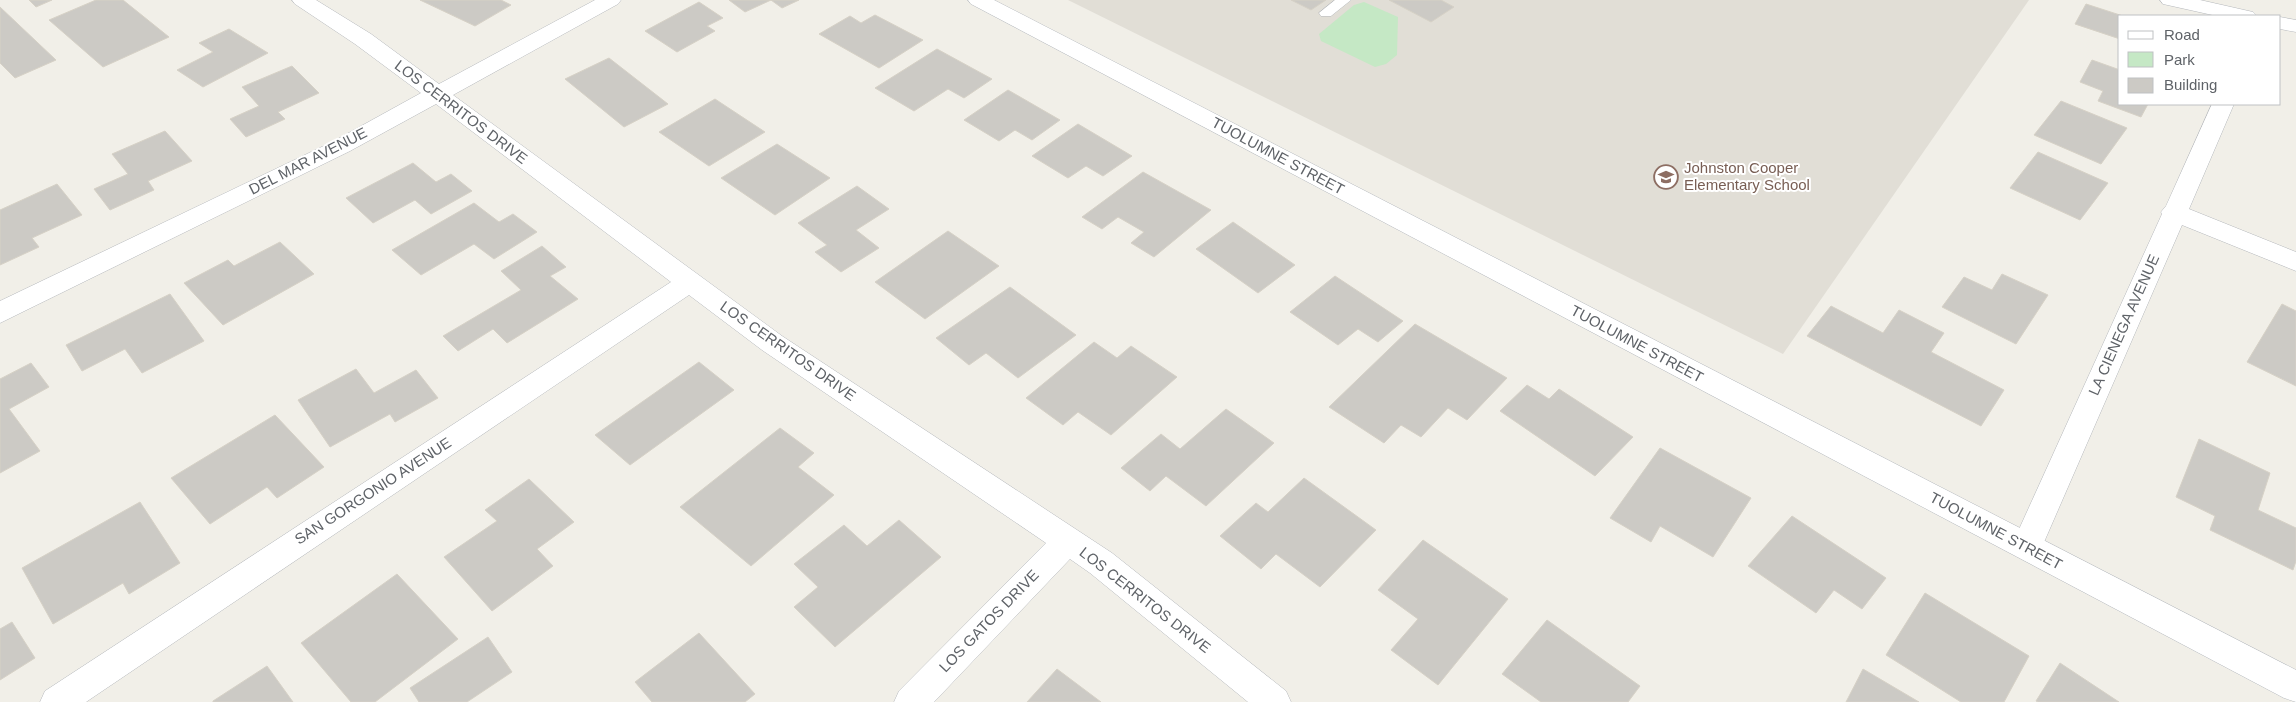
<svg xmlns="http://www.w3.org/2000/svg" width="2296" height="702" font-family="Arial,sans-serif">
<style>
.education{fill:#e1ded6}
.green{fill:#c5e8c5}
.building{fill:#cccac5;stroke:#d6d1c6}
.lines{fill:none;stroke-linecap:round;stroke-linejoin:round}
.lane-casing{stroke:#b5b8bc;stroke-width:1}
.street-casing{stroke:#b5b8bc;stroke-width:1}
.secondary-casing{stroke:#b6babf;stroke-width:1}
.lane{fill:#fff;fill-rule:evenodd}
.street{fill:#fff;fill-rule:evenodd}
.secondary{fill:#fff;fill-rule:evenodd}
.labels{text-anchor:middle;stroke-width:4;stroke-linejoin:round;paint-order:stroke}
.street-label{font-size:15px;fill:#5f6368;stroke:#fff}
.education-label{font-size:15px;fill:#785e54;stroke:#fff;text-anchor:start}
</style>
<rect width="100%" height="100%" fill="#f1efe8"/>
<path class="education" d="M1068,0H2029L1783,354Z"/>
<path class="green" d="M1364,2L1398,17L1397,55L1386,64L1375,67L1321,41L1319,34L1354,5Z"/>
<path class="building" d="M29,0H52L36,7Z
M96,0H123L169,37L103,67L49,20Z
M420,0H501L511,5L475,26Z
M729,0H799L782,8L771,0L745,12Z
M1291,0H1326L1311,10Z
M1389,0H1441L1454,7L1431,22Z
M699,2L723,18L707,26L715,31L677,52L645,31Z
M2086,4L2123,16H2120V39L2075,24Z
M0,7L56,60L15,78L0,63Z
M875,15L923,40L879,68L819,34L850,16L861,23Z
M229,29L268,53L203,87L177,70L213,52L199,43Z
M937,49L992,79L964,98L948,89L914,111L875,88Z
M609,58L668,104L624,127L565,79Z
M2092,60L2120,70V104H2148L2141,117L2098,101L2103,91L2080,82Z
M292,66L319,93L278,112L285,119L246,137L230,119L259,106L242,87Z
M1008,90L1060,120L1032,140L1015,130L999,141L964,120Z
M715,99L765,132L709,166L659,132Z
M2061,101L2127,128L2101,164L2034,135Z
M1078,124L1132,156L1103,176L1086,166L1068,178L1032,156Z
M165,131L192,161L148,181L154,190L110,210L94,189L128,174L112,154Z
M777,144L830,178L775,215L721,178Z
M2038,152L2108,183L2080,220L2010,188Z
M413,163L436,182L451,174L472,191L431,214L415,200L373,223L346,198Z
M1143,172L1211,210L1154,257L1131,243L1144,232L1118,217L1102,229L1082,217Z
M57,184L82,215L32,238L39,247L0,265V210Z
M857,186L889,209L856,230L879,248L841,272L815,252L827,245L798,223Z
M474,203L499,222L513,214L537,232L494,259L474,244L421,275L392,250Z
M1233,222L1295,265L1258,293L1196,249Z
M948,231L999,266L925,319L875,282Z
M280,242L314,274L223,325L184,283L228,260L234,266Z
M542,246L566,267L550,276L578,299L507,343L493,329L458,351L443,336L521,290L501,271Z
M2002,274L2048,295L2016,344L1942,307L1964,277L1992,290Z
M1335,276L1403,321L1378,342L1358,329L1338,345L1290,312Z
M1010,287L1076,335L1018,378L986,353L969,365L936,338Z
M170,294L204,341L142,373L125,349L82,371L66,345Z
M2282,304L2296,311V386L2247,362Z
M1831,306L1883,333L1899,310L1944,333L1931,352L2004,390L1981,426L1807,336Z
M1415,324L1507,378L1467,420L1448,408L1421,437L1401,425L1384,443L1329,407Z
M1094,342L1117,358L1131,346L1177,377L1111,435L1078,412L1063,425L1026,398Z
M699,362L734,390L630,465L595,435Z
M31,363L49,387L9,409L40,451L0,473V379Z
M356,369L374,393L416,370L438,398L395,422L390,414L330,447L298,400Z
M1527,385L1549,399L1559,389L1633,437L1595,476L1500,411Z
M1226,409L1274,443L1206,506L1166,476L1150,491L1121,468L1161,434L1180,449Z
M275,415L324,467L277,498L267,487L210,524L171,478Z
M780,428L814,453L798,467L834,495L751,566L680,507Z
M2199,439L2270,473L2258,510L2296,528V561L2293,570L2210,530L2215,516L2176,497Z
M1660,448L1751,498L1713,557L1660,526L1651,542L1610,518Z
M1304,478L1376,530L1320,587L1276,554L1261,569L1220,536L1256,503L1268,512Z
M529,479L574,522L537,549L553,566L492,611L444,557L497,521L485,510Z
M140,502L180,563L129,594L123,583L53,624L22,568Z
M1792,516L1886,578L1862,609L1834,590L1816,613L1748,566Z
M899,520L941,557L835,647L794,607L818,587L794,564L844,525L867,546Z
M1423,540L1508,599L1438,685L1391,650L1418,619L1378,590Z
M397,574L458,639L375,702H351L301,643Z
M1925,593L2029,656L2004,702H1961L1886,655Z
M1547,620L1640,686L1628,702H1541L1502,674Z
M12,622L35,658L0,680V629Z
M699,633L755,694L745,702H652L635,682Z
M488,637L512,672L467,702H419L410,688Z
M2060,663L2119,702H2038L2036,701Z
M267,666L293,702H213V701Z
M1057,669L1101,702H1027Z
M1863,669L1919,702H1846Z"/>
<g class="lines">
<g class="lane-casing">
<path id="lane" d="M1335,0H1351L1331,16H1321L1319,13Z"/>
</g>
<g class="street-casing">
<path id="street" d="M292,0H316L371,34L439,84L595,0H621L618,4L453,95L782,336L1112,553L1286,691L1291,702H1248L1090,573L1070,559L934,702H894L899,691L1046,543L762,350L689,295L86,702H40L45,691L671,282L436,104L350,151L0,323V301L334,141L421,93L355,44L295,4Z
M2160,0H2200L2253,12L2257,16H2217L2163,4Z
M2280,17L2296,20V32L2280,29Z
M2212,104H2234L2189,209L2296,252V271L2182,225L2038,556L2027,560L2016,556L2011,547L2162,214L2161,212L2166,206Z"/>
</g>
<g class="secondary-casing">
<path id="secondary" d="M968,0H994L2296,670V702L2284,698L971,4Z"/>
</g>
<use href="#lane" class="lane"/>
<use href="#street" class="street"/>
<use href="#secondary" class="secondary"/>
</g>
<defs>
<g id="school-ring" transform="scale(1.25)"><circle r="9.5" fill="#fff" stroke="#8d6e63" stroke-width="1.5"/><path d="M0-5L7-2L0 1L-7-2ZM-4 1L0 2.5L4 1V4Q0 6-4 4Z" fill="#8d6e63"/></g>
</defs>
<g fill-rule="evenodd">
<use href="#school-ring" x="1666" y="177"/>
</g>
<g class="labels">
<g class="street-label">
<text transform="translate(461 112) rotate(37)" y="5">LOS CERRITOS DRIVE</text>
<text transform="translate(1278 156) rotate(28)" y="5">TUOLUMNE STREET</text>
<text transform="translate(308 161) rotate(-27)" y="5">DEL MAR AVENUE</text>
<text transform="translate(2124 325) rotate(-66)" y="5">LA CIENEGA AVENUE</text>
<text transform="translate(1637 344) rotate(28)" y="5">TUOLUMNE STREET</text>
<text transform="translate(788 351) rotate(35)" y="5">LOS CERRITOS DRIVE</text>
<text transform="translate(373 491) rotate(-33)" y="5">SAN GORGONIO AVENUE</text>
<text transform="translate(1996 531) rotate(28)" y="5">TUOLUMNE STREET</text>
<text transform="translate(1145 600) rotate(38)" y="5">LOS CERRITOS DRIVE</text>
<text transform="translate(989 621) rotate(-46)" y="5">LOS GATOS DRIVE</text>
</g>
<g class="education-label">
<text x="1684" y="173">Johnston Cooper<tspan x="1684" dy="17">Elementary School</tspan></text>
</g>
</g>
<rect x="2118" y="15" width="162" height="90" fill="#ffffff" stroke="#bfc1c3"/>
<rect x="2128" y="31" width="25" height="8" fill="#ffffff" stroke="#bfc1c3"/>
<text x="2164" y="40" font-size="15" fill="#5f6368">Road</text>
<rect x="2128" y="52" width="25" height="15" fill="#c5e8c5" stroke="#bfc1c3"/>
<text x="2164" y="65" font-size="15" fill="#5f6368">Park</text>
<rect x="2128" y="78" width="25" height="15" fill="#cccac5" stroke="#bfc1c3"/>
<text x="2164" y="90" font-size="15" fill="#5f6368">Building</text>
</svg>
